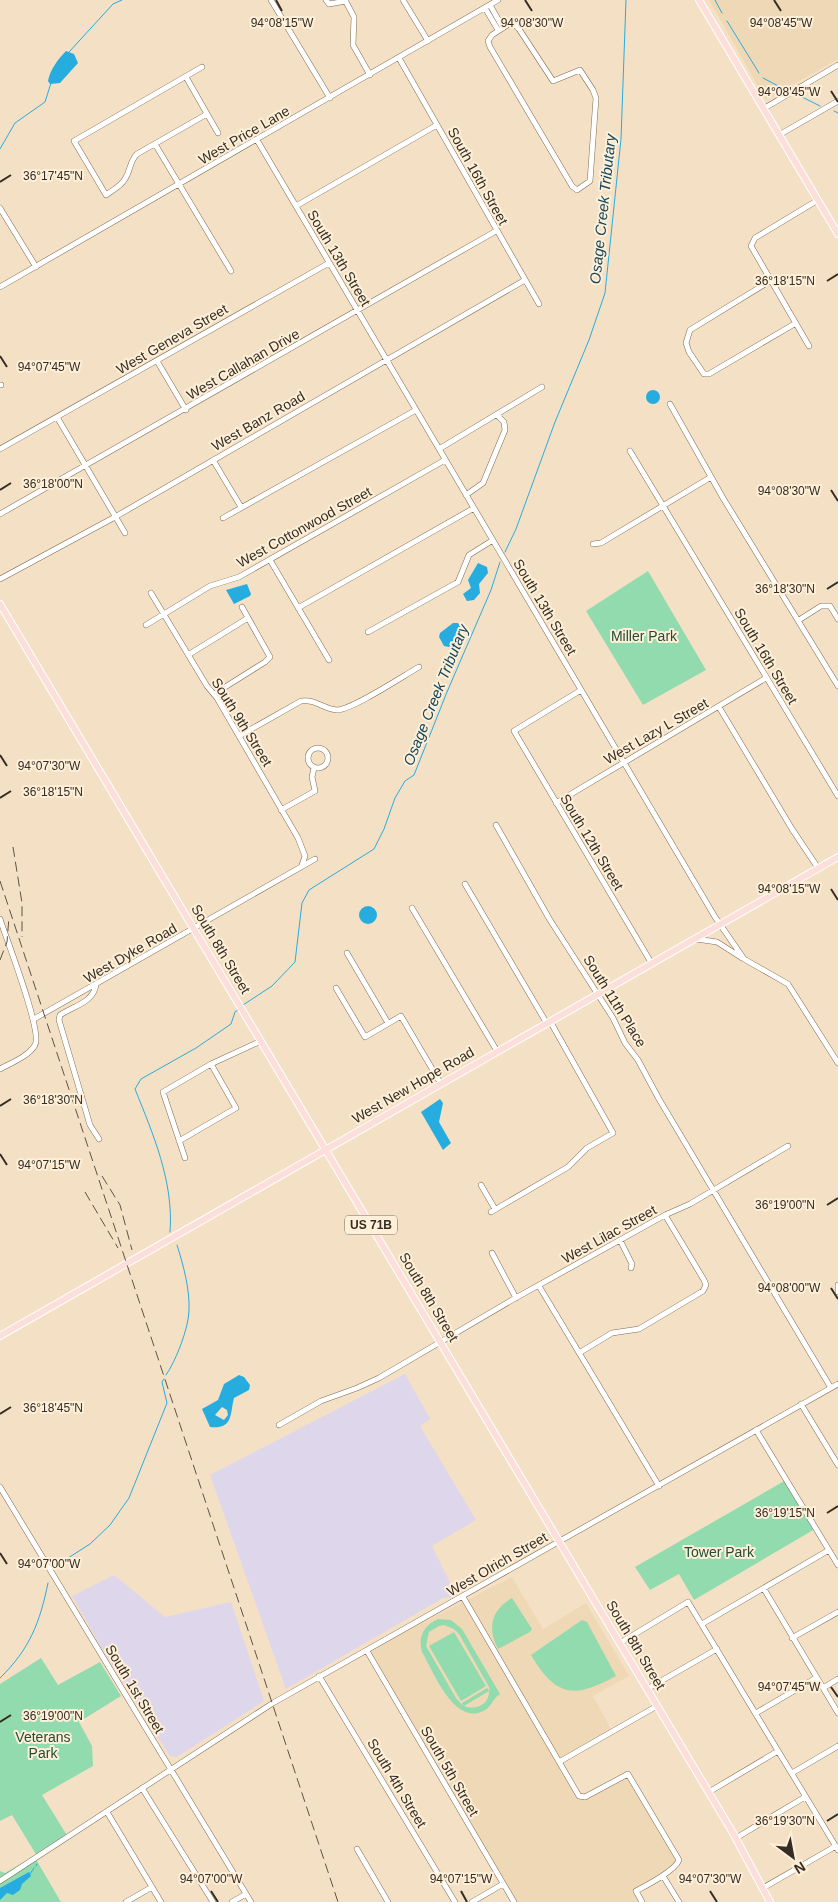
<svg xmlns="http://www.w3.org/2000/svg" width="838" height="1902" font-family="Arial,sans-serif">
<style>
.industrial{fill:#ded6eb}
.built{fill:#efd8b5}
.green{fill:#92dbae;fill-rule:evenodd}
.water{fill:#27acdf;fill-rule:evenodd}
.lines{fill:none;stroke-linecap:round;stroke-linejoin:round}
.stream{stroke:#27acdf;stroke-width:1}
.minor-casing{stroke:#7d6c53;stroke-width:6}
.major-casing{stroke:#fff;stroke-width:8}
.minor{stroke:#fff;stroke-width:5}
.major{stroke:#fcdfda;stroke-width:6}
.rail{stroke:#5d5345;stroke-width:1;stroke-dasharray:10 5;stroke-linecap:butt}
.ticks{fill:none;stroke:#352d23;stroke-width:2}
.labels{text-anchor:middle;stroke-width:4;stroke-linejoin:round;paint-order:stroke}
.shield{fill:#feefd8;stroke:#716759;stroke-width:1}
.shield-label{font-size:12px;font-weight:bold;fill:#352d23}
.street-label{font-size:14px;fill:#352d23;stroke:#feefd8}
.park-label{font-size:14px;fill:#224d35;stroke:#feefd8}
.water-label{font-size:15px;font-style:italic;fill:#14475d;stroke:#feefd8}
.ticks-label{font-size:12px;text-anchor:middle;fill:#352d23;stroke:#feefd8;stroke-width:4;stroke-linejoin:round;paint-order:stroke}
</style>
<rect width="100%" height="100%" fill="#f4e1c5"/>
<path class="industrial" d="M405,1374L430,1419L420,1426L476,1520L432,1546L457,1597L443,1598L286,1689L210,1475Z
M114,1575L165,1617L231,1602L264,1701L177,1757L170,1756L101,1647L72,1596Z"/>
<path class="built" d="M709,0H838V59L766,100Z
M512,1577L543,1629L586,1603L629,1676L593,1696L611,1729L560,1758L579,1796L585,1797L628,1774L679,1860L636,1891L642,1902H517L367,1651Z"/>
<path class="green" d="M648,571L706,670L643,705L586,611Z
M786,1480L815,1529L694,1600L679,1574L650,1590L635,1567Z
M512,1598L532,1629L530,1632L498,1649C487,1628 491,1610 512,1598Z
M438,1619L451,1620L462,1629L500,1694C492,1699 491,1709 481,1712C453,1723 433,1671 422,1652C418,1637 423,1626 438,1619ZM444,1625L454,1629L459,1634L489,1687L490,1691L487,1688L462,1703L463,1706L456,1698L426,1646L429,1632L439,1626ZM489,1691C490,1704 476,1711 464,1706Z
M582,1620L587,1622L616,1676C574,1699 556,1697 531,1655Z
M454,1632L486,1686L461,1701L429,1646Z
M41,1658L58,1685L100,1662L121,1696L79,1722L92,1746L93,1766L42,1795L68,1837L37,1856L12,1815L0,1821V1684Z
M34,1856L61,1902H0V1871L5,1873Z"/>
<path class="water" d="M66,51L74,54L78,63L60,83L50,84L48,81C50,70 58,59 66,51Z
M646 397a7 7 0 1 1 14 0a7 7 0 1 1-14 0Z
M478,563L487,567L488,573L479,584L480,593L474,600L467,601L463,594L471,588L468,580Z
M247,584L251,594L250,596L234,604L226,590Z
M453,623H458L463,631L449,647L444,646L439,637L440,633Z
M359 915a9 9 0 1 1 18 0a9 9 0 1 1-18 0Z
M440,1099L443,1103L439,1122L451,1143L443,1150L421,1112Z
M239,1375L244,1377L250,1385L249,1390L234,1398C230,1412 234,1430 210,1427L202,1409L218,1400L224,1384ZM222,1407L227,1410L228,1415L224,1420L215,1415Z
M29,1872L31,1876L22,1884L20,1890L13,1895L7,1893L0,1900V1888Z"/>
<g class="lines">
<path class="stream" d="M715,0L722,13
M727,21L759,73
M69,52L113,4L122,0
M763,78L784,89
M798,95L820,106
M834,111L838,113
M0,149L15,123L45,102L51,83
M505,552L516,529L555,422L589,340L605,293L621,139L626,0
M243,1005L272,986L295,962L302,903L309,890L374,849L384,829L395,798L405,781L414,775L447,692L491,590L500,562
M170,1232C174,1182 153,1134 135,1089L141,1079L196,1048L231,1024L235,1012L239,1009
M166,1375C176,1361 189,1327 189,1310C190,1289 183,1264 177,1245
M57,1565L90,1544L110,1525L129,1498L167,1403L162,1382L164,1379
M0,1678C30,1649 40,1622 48,1583
M36,1866L37,1864
M30,1874L34,1868"/>
<g class="minor-casing">
<path id="minor" d="M271,0L330,98
M326,0L329,4L346,1
M345,0L354,17L353,45L370,75
M403,0L428,41
M490,5L503,28
M485,8L498,30
M509,24H514L519,29L553,81L580,70L593,90L596,98L590,181L577,190L572,186L490,47L488,41L492,35Z
M399,58L539,304
M202,67L74,141L106,195C113,190 121,186 125,179C131,170 129,162 137,154L207,114
M186,77L218,133
M763,109L838,65
M779,135L838,101
M257,140L715,917L744,959L788,984L838,1063
M155,144L231,271
M296,206L437,125
M0,208L36,267
M770,281L690,330L686,343L689,352L704,374H709L796,323
M0,287L498,0
M809,346L751,246L755,238L818,200
M157,361L186,410
M0,385H1
M670,404L723,498L838,686
M57,417L125,533
M0,449L329,263
M439,449L542,387
M630,451L838,796
M213,460L241,507
M466,495L483,483L505,430L504,422L497,415
M0,514L496,231
M223,518L416,410
M593,544L601,543L711,477
M270,560L329,660
M0,579L115,517L525,280
M151,593L207,686L217,698L298,838L305,856L302,865
M298,608L474,508
M799,620L821,606H830L838,619
M146,625L210,586L239,577L445,460
M368,632L458,582L469,555L493,540
M188,655L248,618
M581,690L514,731L652,964
M214,694L265,662L270,657L242,607
M719,707L792,829L818,868
M239,736L301,701C316,699 323,709 337,710C352,710 403,676 419,667
M308 758a10 10 0 1 1 20 0a10 10 0 1 1-20 0Z
M556,803L766,678
M281,810L315,791L312,777L314,768
M496,825L550,920L613,1018L625,1043L638,1060L659,1099L831,1388
M465,884L546,1022
M412,908L497,1051
M0,919C6,938 43,1032 35,1045C29,1056 11,1063 0,1069
M696,939L717,942L742,958
M347,953L388,1023
M96,985C93,1003 73,1006 60,1015L59,1020L90,1125L99,1139
M336,988L365,1037L401,1016L441,1084
M34,1019L315,859
M179,1141L236,1108L211,1064
M185,1158L163,1092L211,1064L261,1041
M481,1185L495,1209
M491,1212L568,1167L587,1148L613,1133L550,1021
M620,1240L632,1264L631,1268
M492,1253L516,1298
M838,1285V1292
M539,1286L659,1486
M579,1353L612,1333L639,1329L703,1291L706,1285L704,1280L665,1215
M801,1404L838,1465
M279,1425L321,1401L357,1388L379,1378L512,1300L665,1215L690,1204L788,1146
M756,1430L838,1565
M0,1487L251,1902
M764,1589L838,1713
M463,1597L579,1796L585,1797L628,1774L679,1860C675,1871 647,1885 636,1891L642,1902
M702,1624L829,1550
M792,1638L838,1612
M620,1643L688,1602L838,1850
M367,1651L514,1902
M319,1676L455,1902
M823,1688L838,1679
M647,1689L717,1649
M756,1713L816,1678
M559,1762L657,1706
M792,1773L838,1746
M142,1788L213,1902
M709,1792L778,1751
M107,1812L161,1902
M736,1838L805,1797
M357,1849L388,1902
M663,1876L679,1902
M0,1881L273,1703L838,1384
M763,1888L836,1846
M126,1902L152,1887
M232,1902L246,1894
M472,1902L503,1884"/>
</g>
<g class="major-casing">
<path id="major" d="M699,0L838,234
M0,604L733,1833L770,1902
M0,1336L838,857"/>
</g>
<use href="#minor" class="minor"/>
<use href="#major" class="major"/>
<path class="rail" d="M13,847L22,903V937
M0,881L338,1902
M0,960L7,942L9,917
M102,1176L120,1205L132,1250
M85,1192L118,1248"/>
</g>
<path class="ticks" d="M276,0L282,11M525,0L532,11M774,0L781,11M831,91L838,102M0,182L11,175M827,281L838,274M0,356L7,367M0,490L11,483M831,490L838,501M827,589L838,582M0,755L7,766M0,798L11,791M831,889L838,900M0,1106L11,1099M0,1154L7,1165M827,1205L838,1198M831,1288L838,1299M0,1414L11,1407M827,1513L838,1506M0,1553L7,1564M831,1687L838,1697M0,1722L11,1715M827,1821L838,1814M211,1891L218,1902M461,1891L467,1902M710,1891L717,1902"/>
<g class="labels">
<rect class="shield" x="345" y="1215.5" width="52" height="19" rx="4"/>
<g class="shield-label">
<text x="371" y="1229">US 71B</text>
</g>
<g class="street-label">
<text transform="translate(244 135) rotate(-30)" y="5">West Price Lane</text>
<text transform="translate(478 176) rotate(61)" y="5">South 16th Street</text>
<text transform="translate(339 258) rotate(59)" y="5">South 13th Street</text>
<text transform="translate(172 339) rotate(-30)" y="5">West Geneva Street</text>
<text transform="translate(243 364) rotate(-30)" y="5">West Callahan Drive</text>
<text transform="translate(258 421) rotate(-30)" y="5">West Banz Road</text>
<text transform="translate(304 527) rotate(-29)" y="5">West Cottonwood Street</text>
<text transform="translate(545 607) rotate(59)" y="5">South 13th Street</text>
<text transform="translate(766 656) rotate(59)" y="5">South 16th Street</text>
<text transform="translate(242 722) rotate(58)" y="5">South 9th Street</text>
<text transform="translate(656 731) rotate(-30)" y="5">West Lazy L Street</text>
<text transform="translate(592 842) rotate(59)" y="5">South 12th Street</text>
<text transform="translate(221 949) rotate(59)" y="5">South 8th Street</text>
<text transform="translate(130 953) rotate(-30)" y="5">West Dyke Road</text>
<text transform="translate(615 1001) rotate(58)" y="5">South 11th Place</text>
<text transform="translate(413 1085) rotate(-30)" y="5">West New Hope Road</text>
<text transform="translate(609 1234) rotate(-29)" y="5">West Lilac Street</text>
<text transform="translate(429 1297) rotate(59)" y="5">South 8th Street</text>
<text transform="translate(497 1564) rotate(-30)" y="5">West Olrich Street</text>
<text transform="translate(636 1645) rotate(59)" y="5">South 8th Street</text>
<text transform="translate(135 1689) rotate(59)" y="5">South 1st Street</text>
<text transform="translate(450 1771) rotate(60)" y="5">South 5th Street</text>
<text transform="translate(397 1783) rotate(59)" y="5">South 4th Street</text>
</g>
<g class="park-label">
<text x="644" y="641">Miller Park</text>
<text x="719" y="1557">Tower Park</text>
<text x="43" y="1742">Veterans<tspan x="43" dy="16">Park</tspan></text>
</g>
<g class="water-label">
<text transform="translate(603 209) rotate(-84)" y="5">Osage Creek Tributary</text>
<text transform="translate(436 695) rotate(-68)" y="5">Osage Creek Tributary</text>
</g>
</g>
<g class="ticks-label">
<text x="282" y="27">94°08'15"W</text>
<text x="532" y="27">94°08'30"W</text>
<text x="781" y="27">94°08'45"W</text>
<text x="789" y="96">94°08'45"W</text>
<text x="53" y="180">36°17'45"N</text>
<text x="785" y="285">36°18'15"N</text>
<text x="49" y="371">94°07'45"W</text>
<text x="53" y="488">36°18'00"N</text>
<text x="789" y="495">94°08'30"W</text>
<text x="785" y="593">36°18'30"N</text>
<text x="49" y="770">94°07'30"W</text>
<text x="53" y="796">36°18'15"N</text>
<text x="789" y="893">94°08'15"W</text>
<text x="53" y="1104">36°18'30"N</text>
<text x="49" y="1169">94°07'15"W</text>
<text x="785" y="1209">36°19'00"N</text>
<text x="789" y="1292">94°08'00"W</text>
<text x="53" y="1412">36°18'45"N</text>
<text x="785" y="1517">36°19'15"N</text>
<text x="49" y="1568">94°07'00"W</text>
<text x="789" y="1691">94°07'45"W</text>
<text x="53" y="1720">36°19'00"N</text>
<text x="785" y="1825">36°19'30"N</text>
<text x="211" y="1883">94°07'00"W</text>
<text x="461" y="1883">94°07'15"W</text>
<text x="710" y="1883">94°07'30"W</text>
</g>
<g transform="translate(793 1857) rotate(148)" stroke="#feefd8" stroke-width="4" paint-order="stroke">
<path d="M0-4L9 19L0 12L-9 19Z" fill="#352d23"/>
<text y="-8" font-size="14" font-weight="bold" text-anchor="middle" fill="#352d23">N</text>
</g>
</svg>
